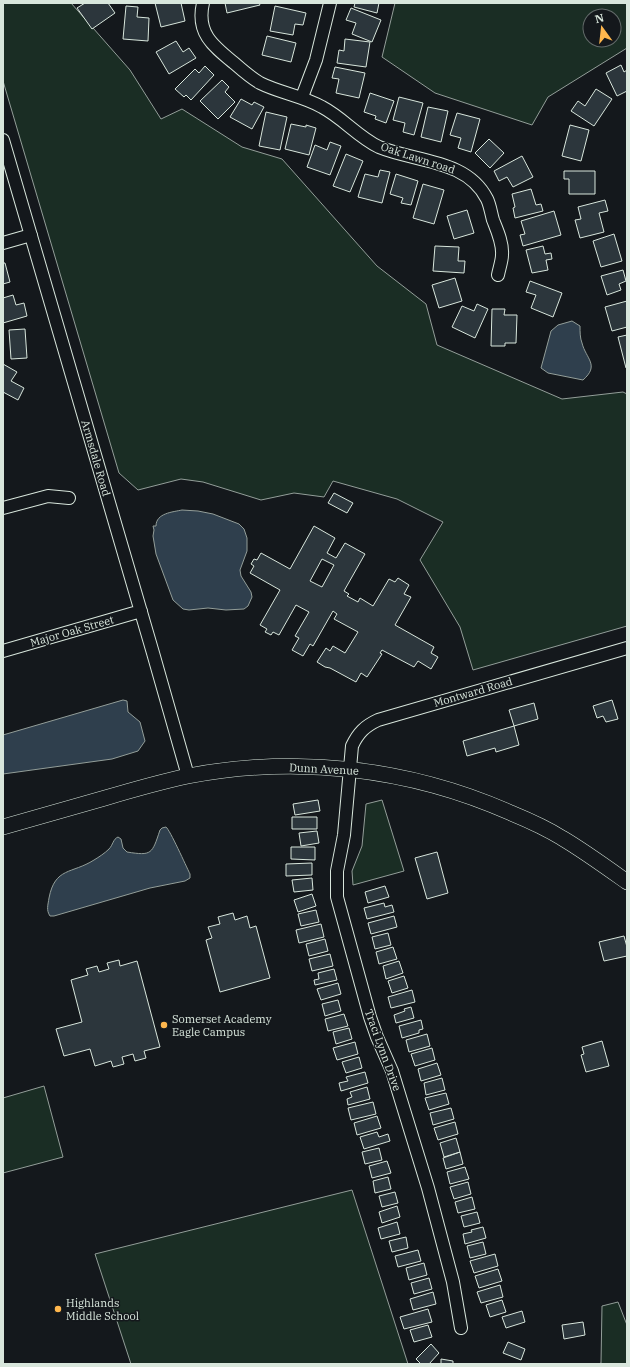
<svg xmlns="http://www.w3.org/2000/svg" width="630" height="1367" font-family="'IBM Plex Serif',serif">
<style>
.green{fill:#1a2d24;stroke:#939e99;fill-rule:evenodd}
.water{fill:#2f3f4d;stroke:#939e99}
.building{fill:#2c363c;stroke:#d8e6dc;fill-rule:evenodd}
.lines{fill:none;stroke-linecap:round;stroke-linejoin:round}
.minor-casing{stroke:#d8e6dc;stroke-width:14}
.major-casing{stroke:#d8e6dc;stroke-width:16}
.minor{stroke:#14181c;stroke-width:12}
.major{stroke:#14181c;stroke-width:15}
.poi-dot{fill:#ffb74d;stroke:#14181c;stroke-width:1.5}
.labels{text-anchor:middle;stroke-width:3;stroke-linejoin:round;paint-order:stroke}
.street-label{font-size:11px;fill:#d8e6dc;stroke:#14181c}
.poi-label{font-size:11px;fill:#d8e6dc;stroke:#14181c;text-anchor:start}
</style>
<rect width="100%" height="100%" fill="#14181c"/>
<path class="green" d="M3,3H71L130,70L161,119L182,109L242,147L282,159L377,266L426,304L437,345L562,399L623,392L627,394V626L473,670L460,627L420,560L443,522L397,499L333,481L324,497L294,493L261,500L203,482L181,479L138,490L119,473L3,81Z
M395,3H627V48L548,97L532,125L435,93L382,57ZM590,16H614V40H590Z
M382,800L404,871L353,885L352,871L362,846L366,804Z
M44,1086L63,1157L3,1173V1098Z
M352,1190L408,1364H131L95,1254Z
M618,1302L627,1325V1364H599L601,1363L602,1306Z"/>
<path class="water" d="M572,321L580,326C580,332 580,338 582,343C586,359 600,365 583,380L548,373L541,368L551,331L558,325Z
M182,510L198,511L213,514L239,524L244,529L247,538V551L240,570L241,576L251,592L252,597L248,606L244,609L226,610L208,608L189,610L183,609L173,600L156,554L153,536L154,530L153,526H156C156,513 173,512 182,510Z
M123,700L127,701L128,712L140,722L145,741L138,751L112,759L3,774V735Z
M166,827C170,830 186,866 190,874V878L185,881L150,888L54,916H50C46,910 48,905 49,898C55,867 72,874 94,860C99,857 105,853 109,849C113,845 113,839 118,837L121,839L123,848L127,852C152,856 152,854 160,830L162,828Z"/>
<path class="building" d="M85,3H108L115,13L92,29L77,8Z
M155,3H181L185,21L161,27Z
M225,3H259L260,5L227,13Z
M355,3H379L377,13L354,7Z
M126,6L138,7L137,17L149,18L148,41L123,39Z
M275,6L306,13L303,25L295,24L293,35L270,31Z
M351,8L381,20L372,42L352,34L356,23L346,20Z
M267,36L296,43L291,62L262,55Z
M345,39L370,42L366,67L337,63L339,50L344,51Z
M176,41L183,52L189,48L196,58L169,74L156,52Z
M621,65L624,72L627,70V91L617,96L606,73Z
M205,66L214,75L191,100L186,95L184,97L175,89L195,69L199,73Z
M335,67L365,73L359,98L336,93L339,79L332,78Z
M222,80L229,87L225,92L235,102L218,119L200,101Z
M596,89L612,99L594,126L571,111L578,101L585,106Z
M370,93L394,101L386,123L375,119L376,116L364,112Z
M399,97L423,103L414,135L403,132L405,123L393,120Z
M241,99L252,105L254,102L264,107L252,129L230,117Z
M428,107L448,111L441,142L421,137Z
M266,112L287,117L280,150L259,146Z
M457,113L480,119L471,152L458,148L461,138L450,135Z
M291,124L306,127V125L316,128L309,155L285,149Z
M570,125L589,130L581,161L562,156Z
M489,139L504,153L490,168L475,153Z
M330,142L341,146L330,175L307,167L315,145L327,150Z
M346,154L363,161L350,192L333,186Z
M522,156L533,177L513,187L507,177L499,181L494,171Z
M380,170L390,172L382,203L358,197L365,174L378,177Z
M564,171H595V194H569V179H564Z
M396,174L418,181L411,205L401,203L403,198L390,194Z
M423,184L444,190L434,224L413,218Z
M531,189L536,205L541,204L543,211L515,218L513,208L515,207L512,194Z
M605,200L608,211L599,213L604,232L580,238L575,220L581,219L578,207Z
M467,210L474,233L454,239L447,216Z
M554,211L561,235L523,246L520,235L525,234L521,221Z
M614,234L622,261L601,267L593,241Z
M435,246L459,247L458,261H465L464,273L433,271Z
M543,246L545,254L551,253L552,259L546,260L548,270L532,273L526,250Z
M3,263H5L10,282L3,284Z
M623,270L626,281L619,284L621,290L607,295L601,276Z
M455,278L462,301L439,308L432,285Z
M530,281L562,293L553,317L531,308L536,295L526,292Z
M13,295L16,305L24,303L27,316L3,323V298Z
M627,301V327L612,331L605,307Z
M477,304L488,309L475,338L452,327L462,306L474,311Z
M492,309H505L504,315H517L516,343H505V346H491Z
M25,329L27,358L11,359L9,330Z
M627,335V368H626L618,337Z
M3,364L17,372L11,381L24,388L18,400L3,392Z
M334,493L353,503L347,513L328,503Z
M314,526L335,538L327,553L336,558L345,543L365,554L344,591L349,594L347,596L358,602L360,598L373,606L389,579L395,582L398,578L409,585L404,594L411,597L395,625L434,647L431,653L438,657L431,669L418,661L414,667L382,650L380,653L382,654L367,677L361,673L356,682L330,668L325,667L317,662L326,648L330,651L333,646L345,653L358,632L334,619L337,614L333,611L313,646L310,644L303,656L292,650L299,638L295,636L309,612L296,605L279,635L273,632L271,635L265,632L267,629L260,625L280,590L250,573L254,566L251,564L254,559L257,560L261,553L290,569ZM322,559L334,565L322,587L310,581Z
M612,700L618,719L606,722L603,716L597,718L593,706Z
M534,703L538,719L514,726L509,710Z
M514,726L519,745L496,752L495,748L467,756L463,741Z
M318,800L320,811L295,815L293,804Z
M292,817H317V829H292Z
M317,831L319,843L301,846L299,833Z
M291,847H315V860L291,859Z
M437,852L448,893L427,899L415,858Z
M312,863V875L286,876V864Z
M312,878L313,890L294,892L292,880Z
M385,886L389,897L368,903L365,892Z
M312,894L316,906L298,912L294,900Z
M384,903L385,907L392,905L394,912L367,919L364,908Z
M316,910L319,922L301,926L298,914Z
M233,913L235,920L247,916L250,928L256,926L270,978L220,992L206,940L212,938L208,927L220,924L218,917Z
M394,916L397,927L371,934L368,923Z
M321,924L324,937L299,943L296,930Z
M388,933L391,945L375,949L372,937Z
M624,936L627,947V956L604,961L599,942Z
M325,939L328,951L309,956L306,944Z
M393,947L397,959L379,964L376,952Z
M330,954L333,966L312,971L309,959Z
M119,960L120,966L137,961L160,1047L144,1051L146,1058L135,1061L133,1054L122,1057L124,1064L113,1067L111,1061L95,1066L90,1049L64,1056L56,1029L82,1022L71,980L88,975L86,969L97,966L99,972L109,969L107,963Z
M399,961L403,973L386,979L383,966Z
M334,969L337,980L315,985L314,980L319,979L318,973Z
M404,976L408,988L392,993L388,981Z
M338,983L341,994L321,1000L317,989Z
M412,990L415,1002L391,1008L388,997Z
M338,1000L341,1011L325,1016L322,1004Z
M411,1007L414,1018L396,1023L394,1015L405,1011L404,1009Z
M344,1014L348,1026L328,1031L325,1019Z
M421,1020L423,1029L419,1030V1033L402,1038L399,1026Z
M349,1028L352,1039L336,1044L333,1032Z
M427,1034L430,1046L409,1052L406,1040Z
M602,1041L609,1066L586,1072L581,1055L584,1054L582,1047Z
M355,1042L358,1054L337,1060L333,1048Z
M432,1048L435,1060L415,1066L411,1054Z
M359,1057L362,1068L346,1073L342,1062Z
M437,1063L441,1075L421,1081L418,1069Z
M365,1072L368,1083L341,1091L339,1083L348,1081L346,1077Z
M442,1078L445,1090L426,1095L424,1083Z
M367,1087L370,1099L348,1105L347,1099L352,1097L350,1092Z
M446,1093L449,1104L429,1110L425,1098Z
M373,1102L376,1114L351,1120L348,1108Z
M451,1108L454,1119L433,1125L430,1113Z
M377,1116L381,1128L357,1135L354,1123Z
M455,1122L458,1134L438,1140L434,1128Z
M377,1132L379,1137L388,1134L390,1141L364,1149L360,1137Z
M456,1138L460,1152L444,1157L440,1143Z
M379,1148L382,1160L365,1164L362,1152Z
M460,1152L463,1164L446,1169L443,1158Z
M387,1161L391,1173L372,1178L369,1166Z
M465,1167L469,1179L450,1184L447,1172Z
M388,1177L391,1189L375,1193L373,1181Z
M468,1182L471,1194L454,1199L450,1187Z
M395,1192L398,1203L382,1207L379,1196Z
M472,1197L475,1209L458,1213L455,1202Z
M397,1206L400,1217L382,1223L379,1212Z
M477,1212L480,1223L464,1227L461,1216Z
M397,1222L400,1234L381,1239L378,1228Z
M483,1227L486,1238L465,1244L463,1234L472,1232L471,1230Z
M406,1237L408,1248L392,1252L389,1241Z
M483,1242L486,1254L470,1258L467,1246Z
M418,1250L421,1261L398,1267L395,1256Z
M495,1254L498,1266L474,1273L470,1261Z
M424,1263L427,1275L409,1280L406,1268Z
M498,1269L502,1281L479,1288L475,1276Z
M429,1278L432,1289L414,1294L411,1283Z
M500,1285L503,1297L481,1303L477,1292Z
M433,1292L436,1304L413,1310L410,1299Z
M502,1300L506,1312L490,1317L486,1305Z
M428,1309L432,1322L404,1329L400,1317Z
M522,1311L525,1322L506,1328L502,1317Z
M583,1322L585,1335L564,1339L562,1325Z
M428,1325L432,1337L414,1342L410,1330Z
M508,1342L525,1349L521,1360L503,1353Z
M431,1344L439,1353L429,1364H421L416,1359Z
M441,1359L453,1361V1364H441Z"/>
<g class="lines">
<g class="minor-casing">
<path id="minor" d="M203,3C196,33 213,46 234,63C242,70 251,78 260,83C280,93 303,96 322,107C343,118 358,137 379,147C415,162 467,159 487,199C490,205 491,213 493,220C497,230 503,243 502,255C502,261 499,269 498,275
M302,97L316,60L330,3
M3,140L153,653L188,776
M3,243L31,235
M3,508L48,496L69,498
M3,651L141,611
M461,1328L453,1282L428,1188L392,1071L377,1037L370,1017L337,897V871L344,835L352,746C358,733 365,726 378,720L627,648"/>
</g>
<g class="major-casing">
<path id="major" d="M3,827C37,817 71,808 105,798C132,790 160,782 188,776C297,755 410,768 511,813C528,820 546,828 562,838C584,851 606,867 627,882"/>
</g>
<use href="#minor" class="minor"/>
<use href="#major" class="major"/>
</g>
<g class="poi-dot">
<circle cx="164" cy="1025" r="4"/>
<circle cx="58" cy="1309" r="4"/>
</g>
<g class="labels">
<g class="street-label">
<text transform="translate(418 158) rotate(18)" y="4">Oak Lawn road</text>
<text transform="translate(96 458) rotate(74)" y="4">Armsdale Road</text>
<text transform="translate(72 631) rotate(-16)" y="4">Major Oak Street</text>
<text transform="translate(473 692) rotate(-16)" y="4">Montward Road</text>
<text transform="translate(324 769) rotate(3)" y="4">Dunn Avenue</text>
<text transform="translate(383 1050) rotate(70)" y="4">Traci Lynn Drive</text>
</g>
<g class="poi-label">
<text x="172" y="1023">Somerset Academy<tspan x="172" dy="13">Eagle Campus</tspan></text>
<text x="66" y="1307">Highlands<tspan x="66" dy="13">Middle School</tspan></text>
</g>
</g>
<rect width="630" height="1367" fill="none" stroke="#d8e6dc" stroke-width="8"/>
<g transform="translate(602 28) rotate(345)"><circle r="19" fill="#14181c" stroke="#626a69"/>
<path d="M0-3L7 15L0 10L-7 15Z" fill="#ffb74d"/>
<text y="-6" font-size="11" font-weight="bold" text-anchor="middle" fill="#d8e6dc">N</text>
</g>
</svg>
